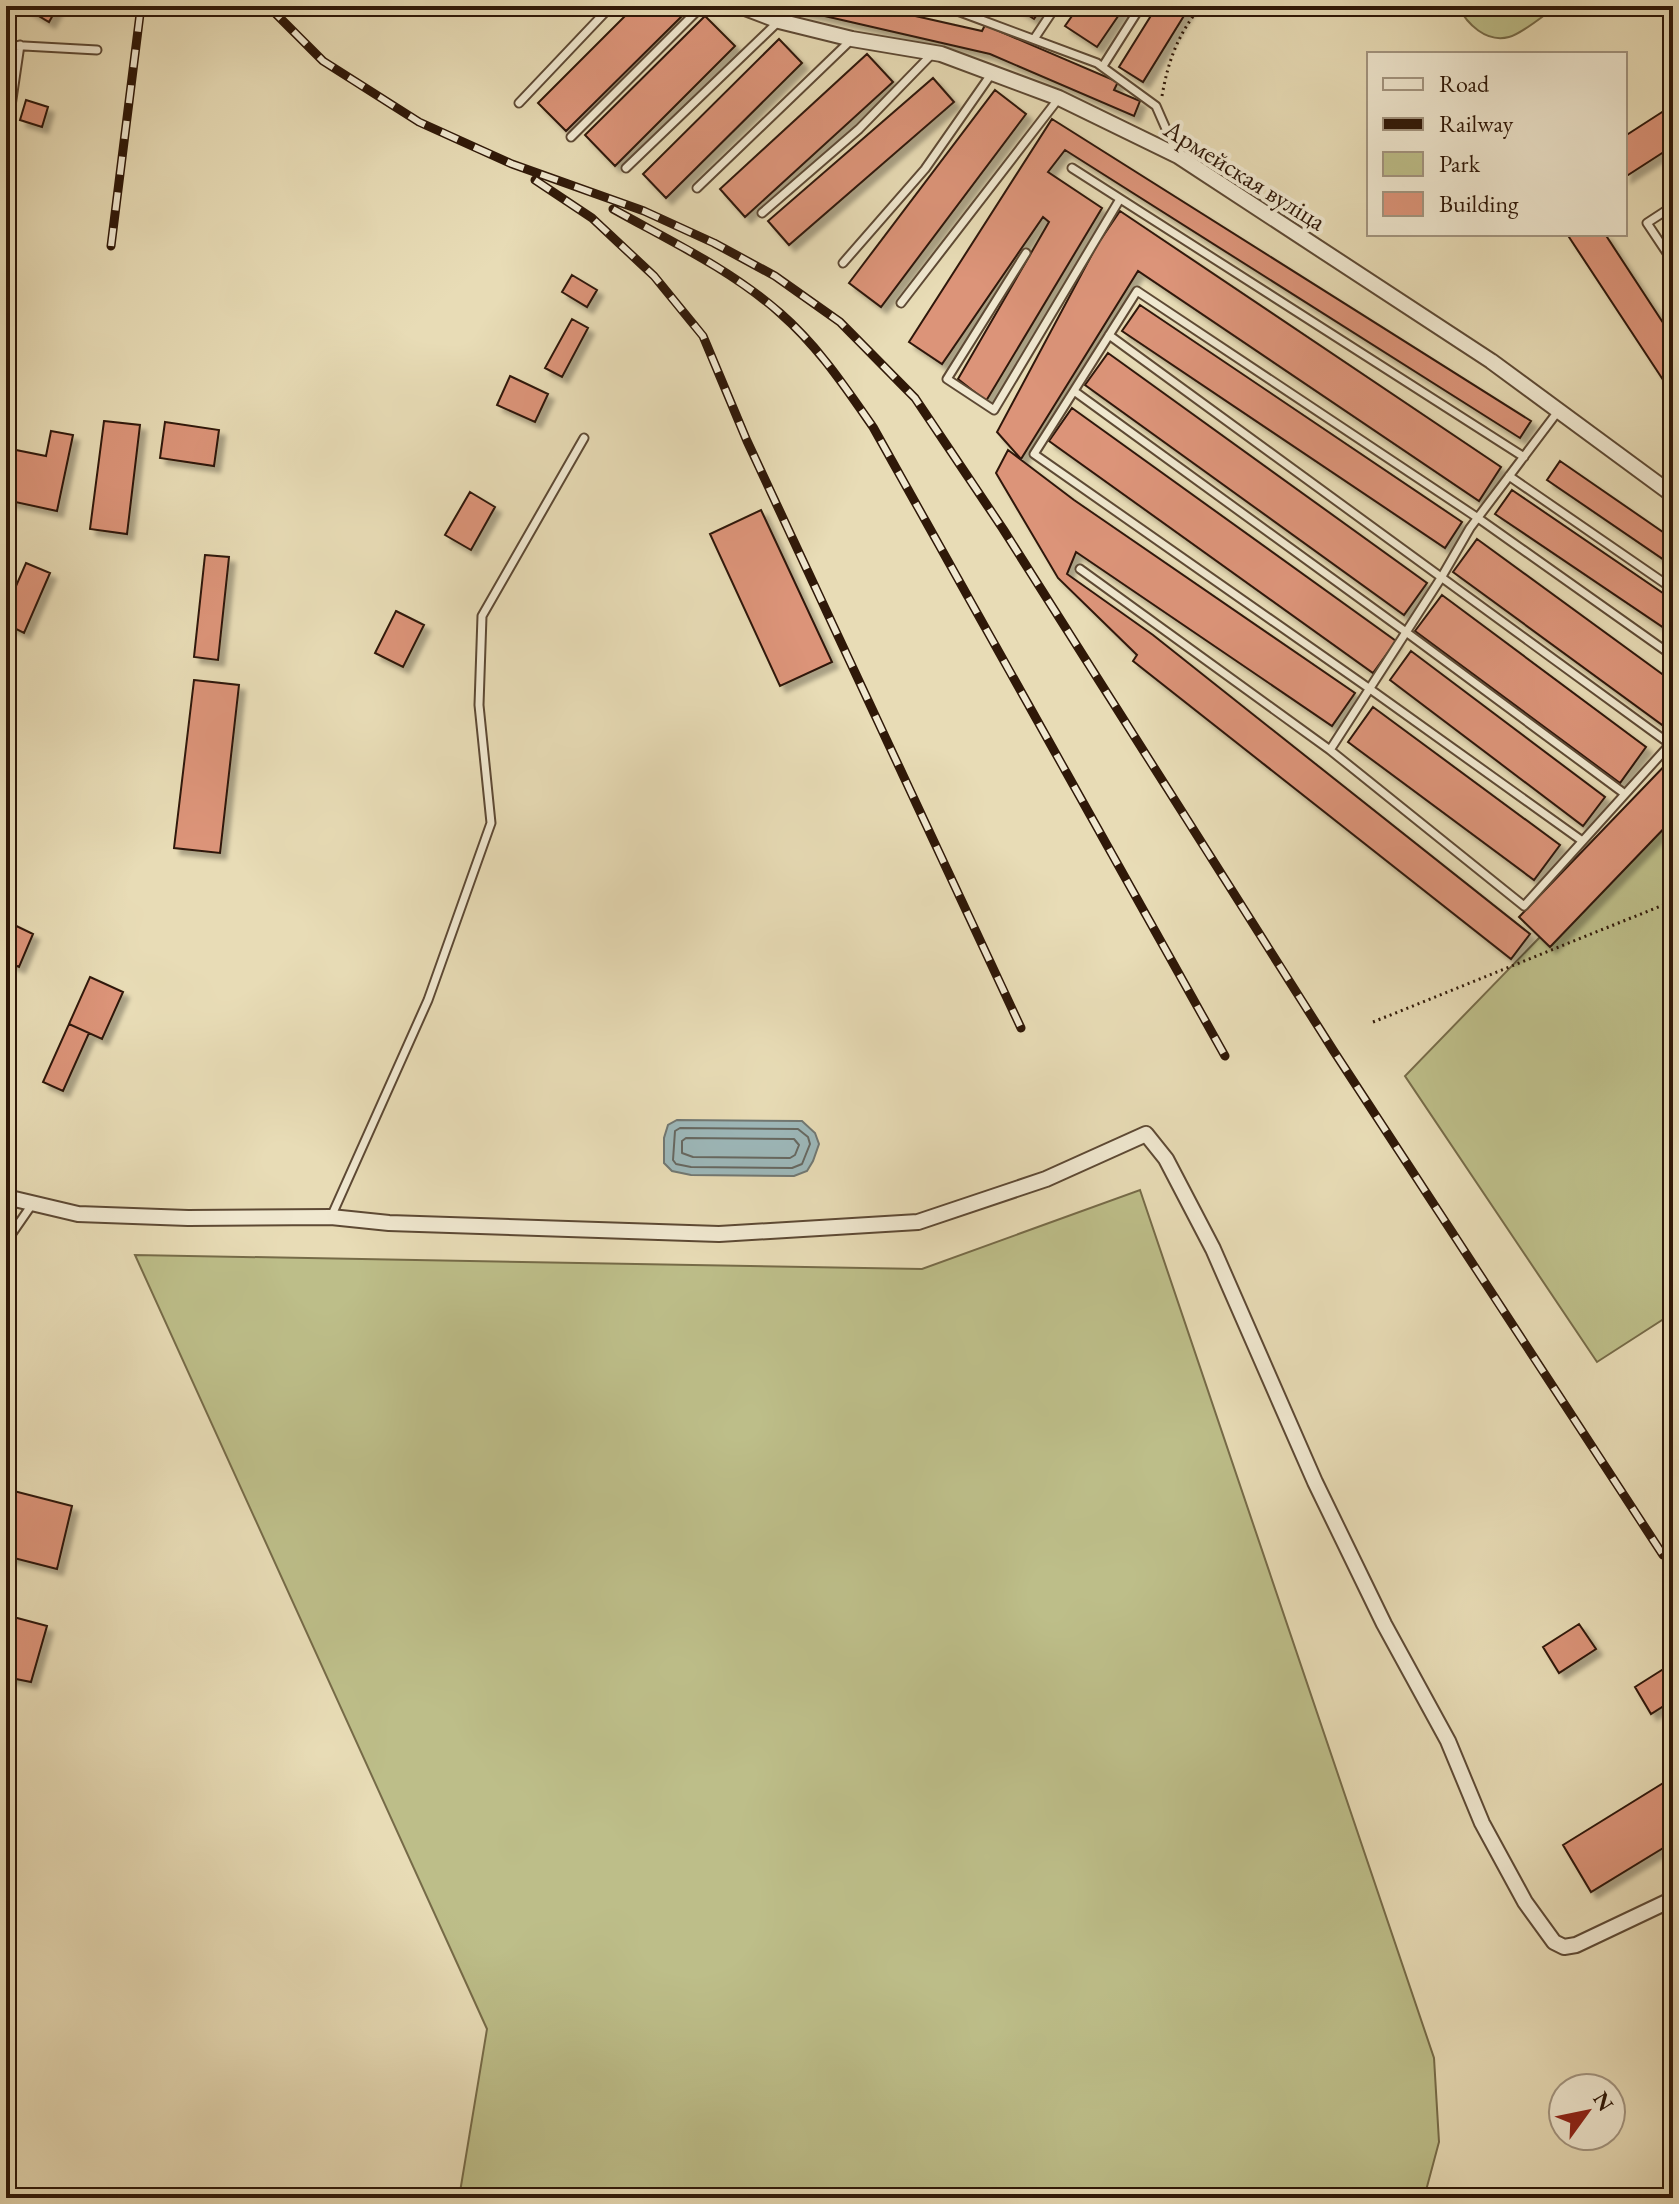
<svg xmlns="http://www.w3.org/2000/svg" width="1679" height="2204" font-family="'EB Garamond',serif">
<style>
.green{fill:#bdbe89;stroke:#766b48;stroke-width:2}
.water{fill:#9db8ba;stroke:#717873;stroke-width:2}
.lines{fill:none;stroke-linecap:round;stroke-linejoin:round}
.shore{stroke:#666861;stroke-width:2}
.building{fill:#dc9479;stroke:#2f1808;stroke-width:2;filter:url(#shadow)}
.lane-casing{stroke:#5d4934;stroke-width:11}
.street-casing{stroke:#5d4934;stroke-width:18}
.path{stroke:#2f1808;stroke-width:3;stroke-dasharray:2 4;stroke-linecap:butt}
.lane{stroke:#f0e8d0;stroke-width:7}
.street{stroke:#f0e8d0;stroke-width:14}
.rail-casing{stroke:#2f1808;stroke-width:9}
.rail{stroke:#f0e8d0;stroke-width:6;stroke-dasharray:18;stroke-linecap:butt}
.labels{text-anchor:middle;stroke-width:8;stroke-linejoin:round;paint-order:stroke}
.street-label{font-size:26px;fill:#2f1808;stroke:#f0e8d0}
</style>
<defs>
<filter id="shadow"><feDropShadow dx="6" dy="6" stdDeviation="2" flood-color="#0004"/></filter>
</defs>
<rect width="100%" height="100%" fill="#e8dcb6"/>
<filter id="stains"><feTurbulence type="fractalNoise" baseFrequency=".0025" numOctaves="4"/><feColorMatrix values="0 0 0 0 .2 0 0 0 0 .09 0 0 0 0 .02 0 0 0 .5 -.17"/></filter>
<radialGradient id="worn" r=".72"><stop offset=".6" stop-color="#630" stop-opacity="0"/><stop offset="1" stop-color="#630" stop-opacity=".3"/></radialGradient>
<path class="green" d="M1458,6H1557C1545,14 1522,34 1509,37C1486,43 1467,24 1458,6Z
M1673,800V1313L1597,1362L1405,1076Z
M1140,1190L1434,2058L1439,2142L1424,2198H459L487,2029L135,1255L922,1269Z"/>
<path class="water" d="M677,1120L802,1121L815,1133L819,1144L813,1161L807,1171L794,1176L691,1175L672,1171L664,1163V1138L668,1125Z"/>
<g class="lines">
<path class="shore" d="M680,1128L798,1129L808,1137L810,1144L802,1164L792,1168L691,1167L676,1164L673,1160L675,1131Z
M686,1138L794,1139L799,1145L795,1155L790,1158L693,1157L682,1153V1141Z"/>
</g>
<path class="building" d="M22,6H58L49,22Z
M635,6H670L681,17L566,131L538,103Z
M781,6H871L982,31L985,25L1118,82L1114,90L1140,101L1134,116L990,54Z
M1014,6H1043L1034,19Z
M1079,6H1125L1097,47L1065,26Z
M1157,6H1190L1143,82L1119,67Z
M705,16L735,46L615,166L585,135Z
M779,39L802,63L666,198L643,174Z
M867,54L893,82L745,217L720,189Z
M933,78L954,102L789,245L768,221Z
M995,90L1026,114L881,307L849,283Z
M26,100L48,107L42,127L20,120Z
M1673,105V146L1625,177V136Z
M1052,119L1531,421L1520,438L1065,150L1048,172L1102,208L986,401L958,379L1049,222L1043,217L942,364L909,342Z
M1120,211L1501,467L1479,501L1138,271L1021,459L997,432L1097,245Z
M1567,234H1605L1673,338V395Z
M572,275L597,290L587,307L562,292Z
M1140,305L1462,522L1445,548L1122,331Z
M572,319L588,328L562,377L545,368Z
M1108,353L1427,583L1404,615L1085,385Z
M510,376L548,394L535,422L497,405Z
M1072,408L1396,641L1373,673L1049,441Z
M104,421L140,425L127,534L90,529Z
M165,422L219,430L214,466L160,458Z
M51,431L73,435L57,511L6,500V448L46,456Z
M1008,450L1074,500L1355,693L1332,726L1076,552L1067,574L1153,635L1530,934L1511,959L1133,661L1137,655L1058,578L996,473Z
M1560,461L1673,539V566L1547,480Z
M1512,490L1673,600V634L1495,514Z
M470,492L495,507L471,550L445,535Z
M761,510L832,662L780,686L710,534Z
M1477,539L1673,682V716L1665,727L1453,572Z
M205,555L229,557L218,660L194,657Z
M26,563L50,573L24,633L6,624V609Z
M1442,595L1646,747L1620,783L1415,631Z
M396,611L424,625L403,667L375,653Z
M1411,651L1605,797L1583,826L1390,680Z
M194,680L239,685L220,853L174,848Z
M1373,707L1560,845L1534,880L1348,742Z
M1673,757V819L1550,947L1519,917Z
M6,921L33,934L19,967L6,961Z
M90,977L123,992L102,1039L69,1024Z
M69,1024L89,1033L63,1091L43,1082Z
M6,1489L72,1506L57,1569L6,1556Z
M6,1615L47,1626L31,1682L6,1677Z
M1579,1624L1596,1649L1559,1673L1543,1647Z
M1673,1663V1700L1651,1714L1635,1687Z
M1673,1777V1842L1591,1892L1563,1845Z"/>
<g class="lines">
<g class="lane-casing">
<path id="lane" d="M944,6L1097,63L1156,106L1177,154
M1034,39L1056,6
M6,45L97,50
M1103,66L1141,6
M519,103L611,6
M571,137L702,6
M6,140L20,45
M626,168L779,21
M1072,168L1524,457
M697,188L850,41
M1673,206L1647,223L1673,262
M762,213L859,129L932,54
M1026,253L947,379L994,410L1120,199
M843,263L925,169L992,73
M901,303L1059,98
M1109,335L1670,744
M1074,391L1406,632L1625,794
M1509,476L1673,589
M1080,569L1330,750L1524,906L1673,741
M1330,750L1441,578L1470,528L1559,410
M1581,840L1370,689L1034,454L1137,291L1478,518L1673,656
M331,1217L428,1000L491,823L479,705L482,616L584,438
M6,1242L33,1203"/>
</g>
<g class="street-casing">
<path id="street" d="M740,6L779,21L852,39L941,54L1059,98L1178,156L1491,361L1673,495
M6,1197L78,1214L188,1218L331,1217L389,1223L719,1234L918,1222L1046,1179L1146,1134L1166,1159L1213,1249L1315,1482L1384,1624L1448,1741L1482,1823L1525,1902L1554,1942L1564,1947L1576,1945L1673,1899"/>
</g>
<path class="path" d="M1162,96C1168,61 1178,34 1201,6
M1373,1022L1673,901"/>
<use href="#lane" class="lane"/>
<use href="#street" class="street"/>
<g class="rail-casing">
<path id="rail" d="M268,6L323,61L419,122L512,164L644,211L714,243L775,276L840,322L915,398L1003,529L1333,1050L1663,1555
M535,180L592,218L654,276L703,336L747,441L1021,1028
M613,209C670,241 730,269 780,313C818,346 845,387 873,427L1225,1056
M111,246L141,6"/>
</g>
<use href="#rail" class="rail"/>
</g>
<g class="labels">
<g class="street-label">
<text transform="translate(1245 175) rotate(32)" y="9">Армейская вуліца</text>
</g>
</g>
<rect width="1679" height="2204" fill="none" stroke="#e8dcb6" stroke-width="32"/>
<rect x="8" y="8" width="1663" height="2188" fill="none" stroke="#2f1808" stroke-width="4"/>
<rect x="16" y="16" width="1647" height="2172" fill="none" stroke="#2f1808" stroke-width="2"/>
<rect x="1367" y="52" width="260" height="184" fill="#f0e8d0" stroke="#a39580" stroke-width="2"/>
<rect x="1383" y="78" width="40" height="12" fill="#f0e8d0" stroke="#a39580" stroke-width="2"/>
<text x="1439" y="92" font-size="24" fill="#2f1808">Road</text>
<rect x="1383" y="118" width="40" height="12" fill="#2f1808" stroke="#a39580" stroke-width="2"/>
<text x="1439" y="132" font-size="24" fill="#2f1808">Railway</text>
<rect x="1383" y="152" width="40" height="24" fill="#bdbe89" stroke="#a39580" stroke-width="2"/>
<text x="1439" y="172" font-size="24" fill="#2f1808">Park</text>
<rect x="1383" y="192" width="40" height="24" fill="#dc9479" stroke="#a39580" stroke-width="2"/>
<text x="1439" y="212" font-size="24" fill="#2f1808">Building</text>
<g transform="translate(1587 2112) rotate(57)"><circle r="38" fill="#f0e8d0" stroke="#a39580" stroke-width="2"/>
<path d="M0-6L14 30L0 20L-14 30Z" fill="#8f2418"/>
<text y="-12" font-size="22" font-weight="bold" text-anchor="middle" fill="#2f1808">N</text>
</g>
<rect width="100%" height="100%" filter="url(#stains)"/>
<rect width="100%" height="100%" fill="url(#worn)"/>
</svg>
